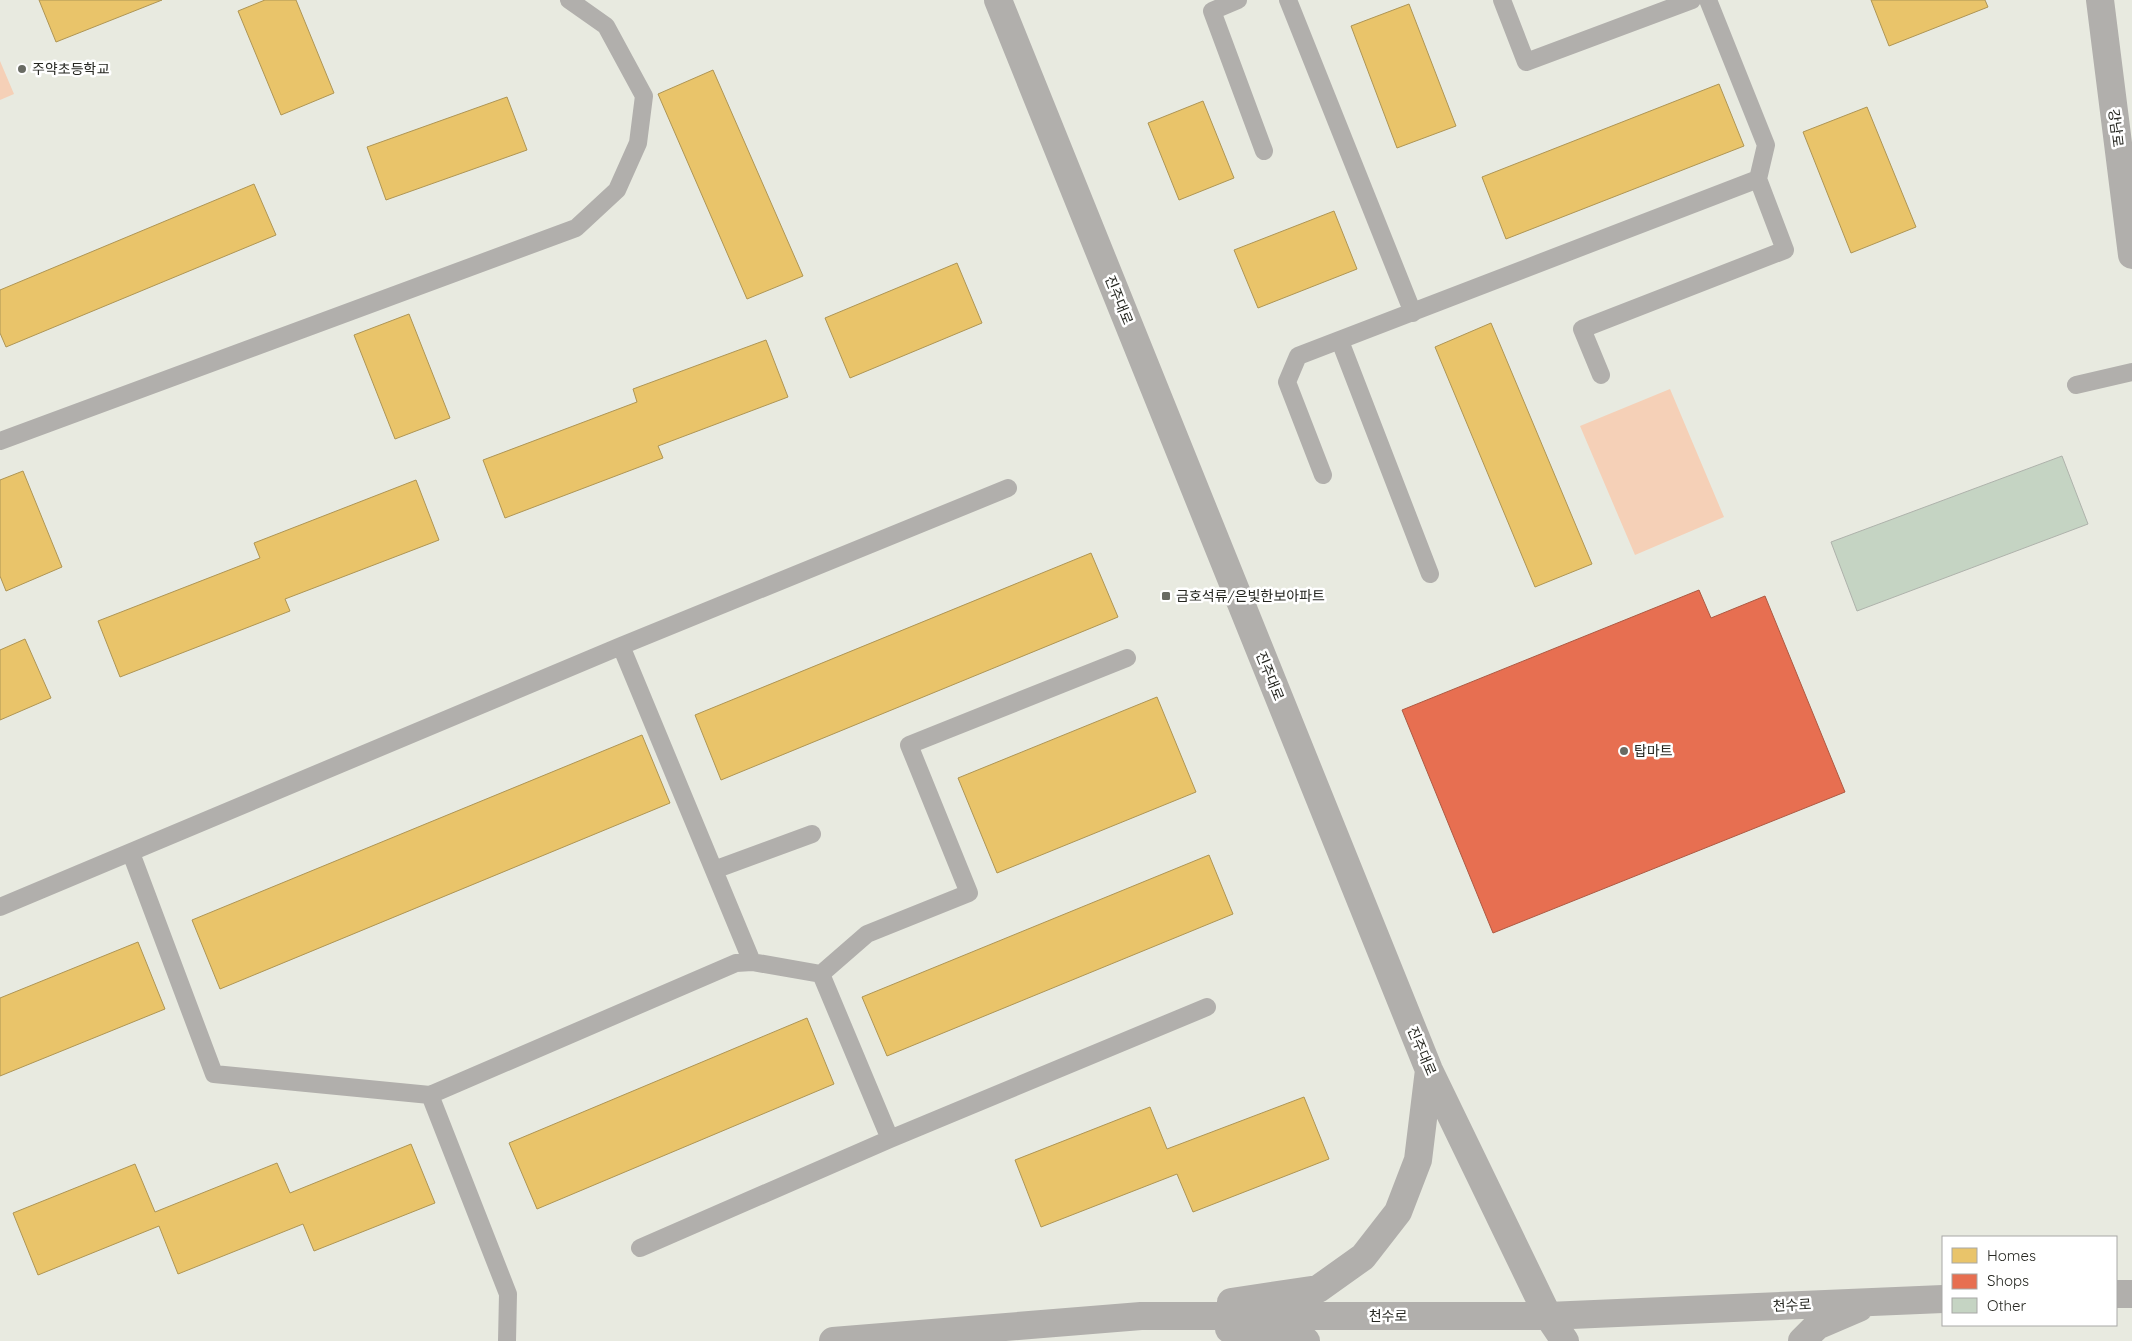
<svg xmlns="http://www.w3.org/2000/svg" width="2132" height="1341" font-family="Quicksand,'Noto Sans KR',sans-serif">
<style>
.green{fill:#f5d0b7}
.homes{fill:#e9c46a;stroke:#ae9554}
.shops{fill:#e76f51;stroke:#ad5942}
.building{fill:#c5d4c3;stroke:#aeb2ab}
.lines{fill:none;stroke-linecap:round;stroke-linejoin:round}
.service{stroke:#b1afac;stroke-width:18}
.tertiary{stroke:#b1afac;stroke-width:28}
.poi-dot{fill:#696b63;stroke:#fff;stroke-width:2}
.labels{text-anchor:middle;stroke-width:5;stroke-linejoin:round;paint-order:stroke}
.poi-label{font-size:14px;fill:#252620;stroke:#fff;text-anchor:start}
.street-label{font-size:14px;fill:#252620;stroke:#fff}
</style>
<rect width="100%" height="100%" fill="#e8eae0"/>
<path class="green" d="M0,61L14,94L0,100Z
M1670,389L1724,517L1635,555L1580,426Z"/>
<path class="homes" d="M39,0H162L56,42Z
M265,0H296L334,93L281,115L238,11Z
M1871,0H1985L1988,7L1889,46Z
M1409,4L1456,126L1397,148L1351,26Z
M713,70L803,276L747,299L658,94Z
M1719,84L1744,146L1506,239L1482,177Z
M507,97L527,150L386,200L367,147Z
M1203,101L1234,178L1179,200L1148,123Z
M1867,107L1916,227L1851,253L1803,132Z
M254,184L276,235L6,347L0,333V290Z
M1334,211L1357,269L1258,308L1234,250Z
M957,263L982,323L850,378L825,318Z
M409,314L450,418L395,439L354,335Z
M1491,323L1592,564L1535,587L1435,347Z
M766,340L788,397L658,446L663,458L505,518L483,460L637,402L633,389Z
M23,471L62,567L6,591L0,576V480Z
M416,480L439,540L285,599L290,611L120,677L98,621L260,558L254,543Z
M1091,553L1118,617L721,780L695,715Z
M25,639L51,698L0,720V650Z
M1157,697L1196,792L997,873L958,778Z
M642,735L670,803L220,989L192,920Z
M1209,855L1233,914L887,1056L862,997Z
M138,942L165,1009L0,1076V998Z
M807,1018L834,1084L537,1209L509,1143Z
M1304,1097L1329,1159L1193,1212L1177,1174L1041,1227L1015,1160L1150,1107L1167,1149Z
M411,1144L435,1203L314,1251L303,1224L178,1274L159,1226L38,1275L13,1213L135,1164L155,1212L277,1163L290,1193Z"/>
<path class="shops" d="M1699,590L1711,618L1765,596L1845,792L1493,933L1402,710Z"/>
<path class="building" d="M2062,456L2088,524L1857,611L1831,542Z"/>
<g class="lines">
<path class="service" d="M1238,0L1212,11L1264,151
M1288,0L1413,313
M1502,0L1526,62L1692,0
M1340,341L1430,574
M1601,375L1582,329L1785,250L1758,179L1766,145L1708,0
M2076,385L2132,372
M0,441L576,228L617,190L638,143L644,96L606,26L569,0
M1323,475L1287,382L1298,356L1758,179
M621,646L752,962
M131,853L214,1074L430,1095L736,963L752,962L821,974L867,934L969,893L909,745L1127,658
M714,870L812,834
M0,907L621,646L1008,488
M821,974L890,1139
M430,1095L508,1294L507,1341
M640,1248L890,1139L1207,1007"/>
<path class="tertiary" d="M998,0L1429,1070L1548,1316L1565,1341
M2100,0L2132,255
M2116,1294H2132
M1231,1302L1318,1289L1363,1257L1398,1212L1418,1160L1429,1070
M1229,1329L1306,1341
M833,1341L1141,1316H1548L1943,1299
M1802,1341L1817,1326L1859,1308"/>
</g>
<g class="poi-dot">
<circle cx="22" cy="69" r="5"/>
<rect x="1161" y="591" width="10" height="10" rx="2.5"/>
<circle cx="1624" cy="751" r="5"/>
</g>
<g class="labels">
<g class="poi-label">
<text x="32" y="74">주약초등학교</text>
<text x="1176" y="601">금호석류/은빛한보아파트</text>
<text x="1634" y="756">탑마트</text>
</g>
<g class="street-label">
<text transform="translate(2116 128) rotate(83)" y="5">강남로</text>
<text transform="translate(1119 300) rotate(68)" y="5">진주대로</text>
<text transform="translate(1270 676) rotate(68)" y="5">진주대로</text>
<text transform="translate(1422 1051) rotate(67)" y="5">진주대로</text>
<text transform="translate(1792 1305) rotate(-3)" y="5">천수로</text>
<text x="1388" y="1321">천수로</text>
</g>
</g>
<rect x="1942" y="1236" width="175" height="90" fill="#ffffff" stroke="#a8a8a6"/>
<rect x="1952" y="1248" width="25" height="15" fill="#e9c46a" stroke="#a8a8a6"/>
<text x="1987" y="1261" font-size="15" fill="#252620">Homes</text>
<rect x="1952" y="1274" width="25" height="15" fill="#e76f51" stroke="#a8a8a6"/>
<text x="1987" y="1286" font-size="15" fill="#252620">Shops</text>
<rect x="1952" y="1298" width="25" height="15" fill="#c5d4c3" stroke="#a8a8a6"/>
<text x="1987" y="1311" font-size="15" fill="#252620">Other</text>
</svg>
